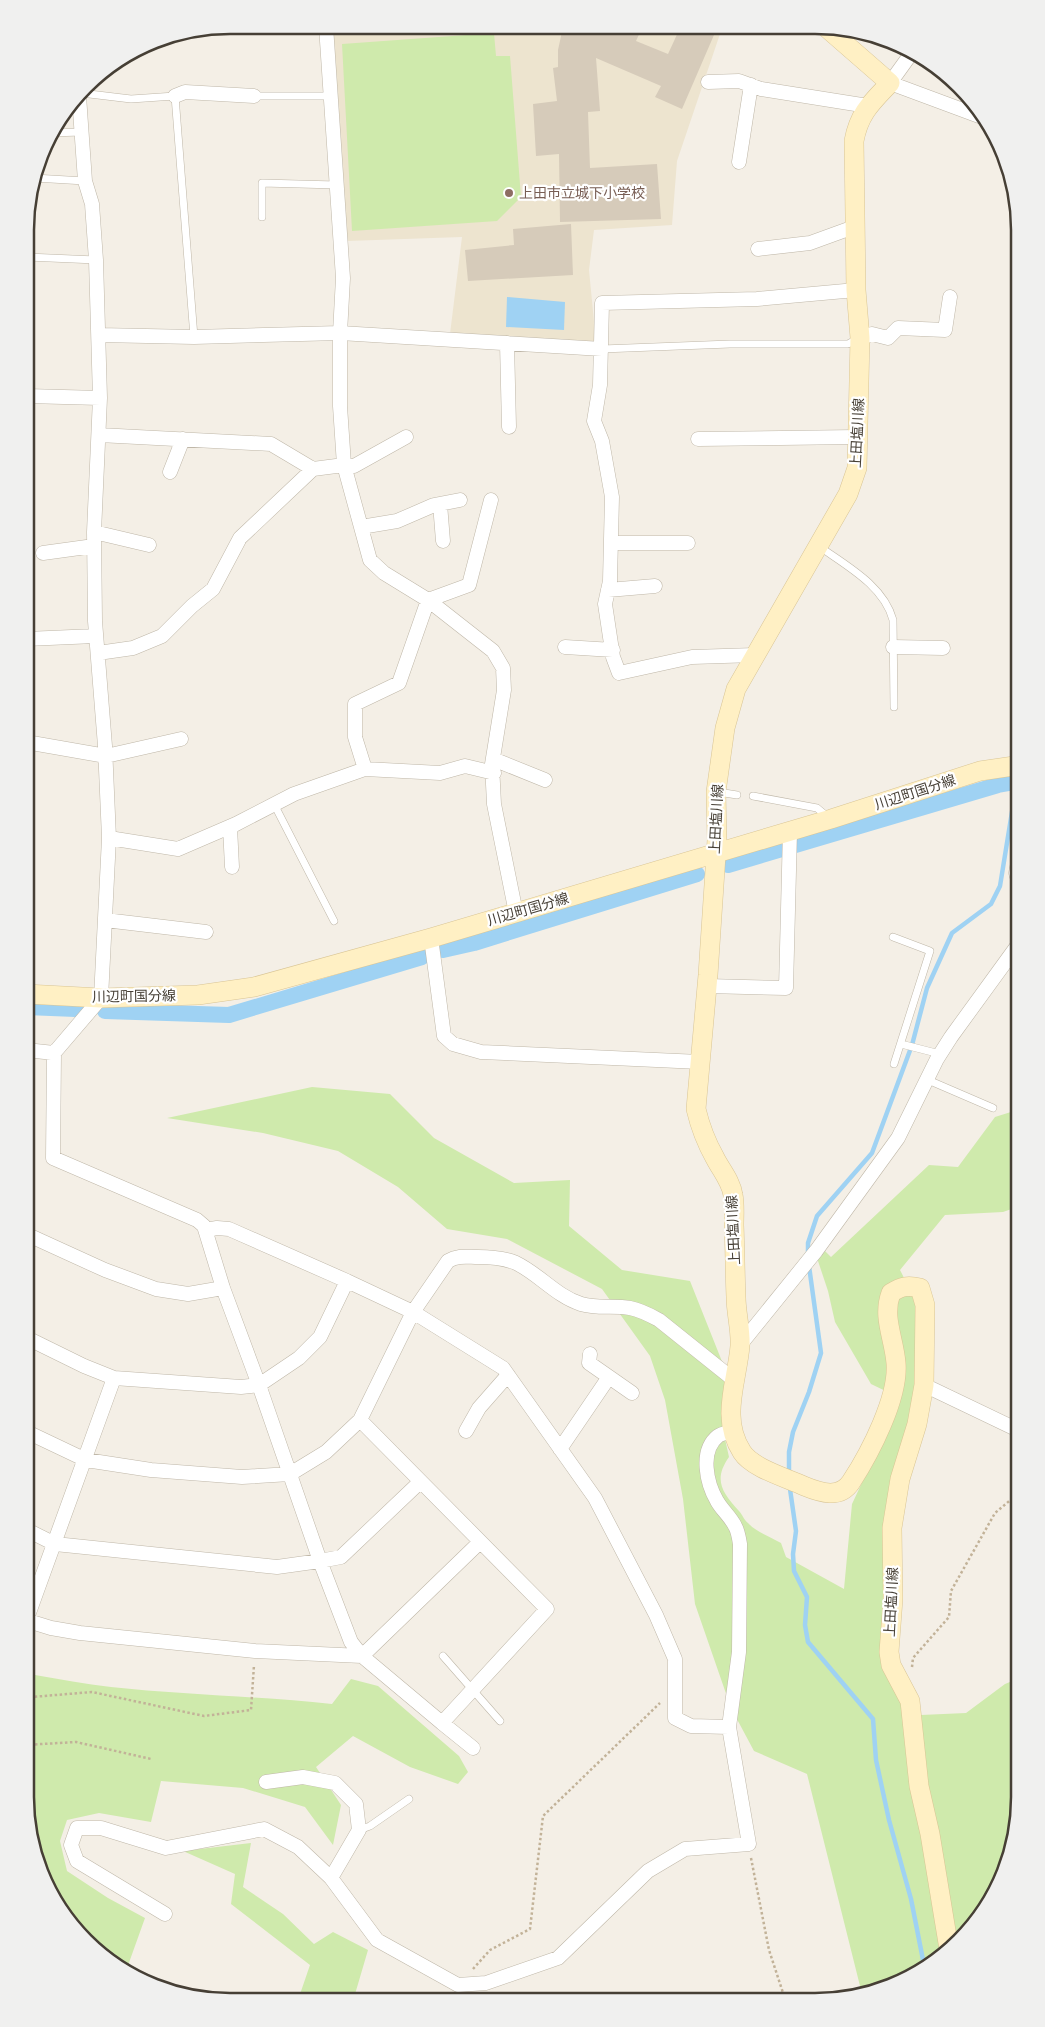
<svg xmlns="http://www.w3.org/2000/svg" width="1045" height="2027" font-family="Cabin,'Noto Sans JP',sans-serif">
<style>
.education{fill:#ede4cf}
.green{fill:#cfeaac}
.water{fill:#9fd2f3}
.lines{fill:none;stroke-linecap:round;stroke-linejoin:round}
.stream{stroke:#9fd2f3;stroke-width:4.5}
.canal{stroke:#9fd2f3;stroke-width:16}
.building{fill:#d6cbba}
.lane-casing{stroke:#bfb7a8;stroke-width:8}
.street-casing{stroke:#bfb7a8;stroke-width:15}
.secondary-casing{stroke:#d9c595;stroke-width:20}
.path{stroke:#c2b298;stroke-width:2.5;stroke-dasharray:2.5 2.5;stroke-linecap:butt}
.lane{stroke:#fff;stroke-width:7}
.street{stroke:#fff;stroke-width:14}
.secondary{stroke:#fff0c4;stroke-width:19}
.education-dot{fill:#8d6e63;stroke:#fff;stroke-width:2}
.labels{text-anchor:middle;stroke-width:4.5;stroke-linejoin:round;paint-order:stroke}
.education-label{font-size:14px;fill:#785e54;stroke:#fff;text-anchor:start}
.street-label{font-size:14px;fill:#463f35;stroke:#fff}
.rim{fill:none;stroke:#463f35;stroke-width:2.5}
</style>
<rect width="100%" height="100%" fill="#f4efe6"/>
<path class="education" d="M332,26L722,28L677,161L672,225L594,230L589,270L596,342L450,334L462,237L347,241Z"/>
<path class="green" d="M494,33L496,56H510L521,197L497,221L352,231L342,44Z
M312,1087L390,1094L434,1138L514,1183L570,1180L569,1226L622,1270L690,1281L725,1369V1439L729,1457C713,1480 722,1492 739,1511C742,1514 744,1520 748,1523C756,1532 771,1537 781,1543L786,1557L844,1589L852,1504L889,1425L898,1397L871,1384L835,1322L828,1291L817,1258L824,1250L831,1257L929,1165L958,1167L995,1117L1020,1109V1206L1003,1212L945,1215L900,1270L918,1305V1360L890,1599L945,1953C922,1974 892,1989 862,1994L807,1774L754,1751L731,1708L695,1604L683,1499L665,1400L650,1356L602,1289L507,1239L447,1229L398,1187L338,1151L263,1133L167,1118Z
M35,1675C60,1679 85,1684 111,1687C184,1695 259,1696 332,1704L351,1679L378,1686L459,1756L468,1772L458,1784L410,1767L353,1736L316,1767L341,1805L333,1845L305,1807L243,1788L161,1781L151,1822L99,1813L67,1820L60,1841L67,1871L108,1898L145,1918L126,1971L95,1951L60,1911L36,1863L25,1798V1678Z
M1020,1678V1811L1005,1876L978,1922L954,1944L923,1784L921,1715L966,1713L1005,1684Z
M251,1843L243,1887L283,1914L314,1944L333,1932L368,1950L353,2001L298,2000L310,1965L231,1904L235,1874L183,1851Z"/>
<path class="water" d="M507,297L565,302L564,330L506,327Z"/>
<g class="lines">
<path class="stream" d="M808,1254V1243L817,1216L872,1153L912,1045L927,988L952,933L991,904L1000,886L1017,781
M789,1471V1452L793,1432L809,1392L821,1353L809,1266
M790,1489L796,1531L793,1554L794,1571L807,1597L805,1625L808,1642L873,1719L876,1760L889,1820L911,1899L925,1970"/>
<path class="canal" d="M728,865L998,785L1020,781
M443,950L474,943L697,874
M26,1007L76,1009
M105,1011L229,1015L422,957"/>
</g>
<path class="building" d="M563,27L642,28L636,41L668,54L680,28H717L682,109L655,97L661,86L596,58L600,111L588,112L590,168L657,164L661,219L560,222L559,154L536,156L533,104L557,101L553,68L558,67V50Z
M571,224L573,275L468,281L465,250L514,245L513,229Z"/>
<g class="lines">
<g class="lane-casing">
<path id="lane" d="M81,93L131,99L175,96L194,337
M254,96H330
M51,133L81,132
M34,178L85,181
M262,217V183L336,185
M27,257L96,260
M602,349L730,344H848L857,339
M820,547C847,566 884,586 893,620L894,707
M718,792L737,795
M753,796L817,808L829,818
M274,804L334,921
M893,937L930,951L894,1064
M901,1044L940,1054
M928,1080L993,1108
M443,1656L500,1721
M359,1830L370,1826L409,1799"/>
</g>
<g class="street-casing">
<path id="street" d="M913,51L890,83L987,119
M708,82L739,81L761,89L868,106
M79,96L85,181L92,204L96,260L100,398L94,532L95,621L105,746L109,838L101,998L54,1053L53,1158L197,1220L204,1226L223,1288L259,1385L320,1561L351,1642L362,1656L442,1723L547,1609L360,1420
M175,96L185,92L254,96
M739,162L751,85
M758,249L810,243L854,227
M99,335L194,337L340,333L602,349
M860,338L872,334L888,338L898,328L945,330L950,297
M507,343L509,427
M27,396L100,398
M99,435L271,444L313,469L344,465L354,466L406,437
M698,439L856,437
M170,472L183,439
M440,504L443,541
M361,527L397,521L434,505L460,500
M94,532L149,545
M611,543H688
M43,553L94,546
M608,590L655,586
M428,600L493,651L503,668L504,690L492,764L494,804L516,913
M428,600L469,585L491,500
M26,639L95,636
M565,647L613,650
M893,647L943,648
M98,653L133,648L162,636L192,606L213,589L240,538L313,469
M755,655L692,657L619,673L613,657L605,604L610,581L612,497L602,441L594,421L600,385L602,303L757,299L856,290
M26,742L106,756L181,739
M493,759L545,780
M365,769L440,773L465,766L494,773
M230,827L232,867
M109,838L178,849L236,824L294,794L365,769L355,737V704L399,683L428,600L384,573L370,560L344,465L340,406V333L343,278L326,26
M1020,887L1016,873L1020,852
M105,920L206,932
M431,938L444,1036L453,1044L481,1052L700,1062
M707,986L786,988L790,831
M26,1050L54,1053
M206,1230L217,1228L229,1229L347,1281L413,1312L503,1368L595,1498L656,1615L675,1659V1718L691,1726L729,1727
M26,1234L105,1270L156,1289L188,1294L223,1288
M25,1337L84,1366L114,1378L241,1387L259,1385L299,1358L320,1337L347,1281
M740,1345L816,1251L898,1138L937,1059L951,1037L1020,942
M590,1354L589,1363L632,1393
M924,1385L1020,1431
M25,1431L86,1460L151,1470L242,1477L290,1474L326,1452L360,1420L413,1312L448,1261C458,1255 467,1257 478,1257C491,1257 504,1258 516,1263C539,1274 556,1296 581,1304C597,1309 614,1305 630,1308C640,1310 650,1315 659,1320L734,1380
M466,1431L479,1408L508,1375
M560,1449L609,1377
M25,1529L55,1544L277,1567L320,1561L341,1557L420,1482
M25,1620L51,1628L80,1633L255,1651L362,1656L480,1542
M26,1621L114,1378
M442,1723L473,1748
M266,1782L303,1777L335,1783L356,1804L359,1830L331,1878
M165,1914L77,1861L71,1845L77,1828H101L166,1848L264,1829L298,1847L331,1878L377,1940L458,1985L486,1983L558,1958L648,1871L685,1849L749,1844L729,1727L739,1652L740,1544C739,1538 738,1531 735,1526C730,1516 722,1510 717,1501C707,1484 699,1451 718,1436C722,1433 727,1433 732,1432"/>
</g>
<g class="secondary-casing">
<path id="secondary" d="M828,29L890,83C872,102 859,113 854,141L856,290L860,338L857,468L848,494L736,689L725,728L716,792L717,840L708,975L696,1109C700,1126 706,1142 715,1158C721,1170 731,1181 733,1195C735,1204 734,1215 734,1225C735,1249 735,1273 736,1297C736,1313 741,1330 740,1346C737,1382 720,1418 742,1452C752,1468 787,1478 804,1486C821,1493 840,1499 851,1482C870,1453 899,1397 896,1363C894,1338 882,1317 891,1293C902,1286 908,1285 920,1288L925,1305L924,1385L917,1424L900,1479L892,1528L893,1599L889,1652L891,1665L910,1701L919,1786L930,1834L949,1949
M26,994L101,998L198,995L254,987L431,938L831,819L980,771L1020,765"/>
</g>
<path class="path" d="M912,1667L913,1658L949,1617L951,1591L995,1513L1020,1492
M25,1695L32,1697L92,1692L204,1716L251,1710L254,1665
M25,1745L76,1742L151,1759
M751,1858L769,1950L786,2002
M473,1969L490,1950L530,1929L543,1816L660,1703
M443,1994L447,2001"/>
<use href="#lane" class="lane"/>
<use href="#street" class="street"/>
<use href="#secondary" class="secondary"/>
</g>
<circle class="education-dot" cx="509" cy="193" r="5"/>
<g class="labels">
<g class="education-label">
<text x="519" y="198">上田市立城下小学校</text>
</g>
<g class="street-label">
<text transform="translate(857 433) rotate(-87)" y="5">上田塩川線</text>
<text transform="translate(915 792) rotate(-18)" y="5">川辺町国分線</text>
<text transform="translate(716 819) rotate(-87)" y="5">上田塩川線</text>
<text transform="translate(528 909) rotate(-16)" y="5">川辺町国分線</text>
<text transform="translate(134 996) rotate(-1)" y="5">川辺町国分線</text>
<text transform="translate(733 1230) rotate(-93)" y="5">上田塩川線</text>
<text transform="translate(891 1602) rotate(-87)" y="5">上田塩川線</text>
</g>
</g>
<path d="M0 0H1045V2027H0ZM230 34H815A196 196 0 0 1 1011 230V1797A196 196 0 0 1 815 1993H230A196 196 0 0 1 34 1797V230A196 196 0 0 1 230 34Z" fill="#f0f0ef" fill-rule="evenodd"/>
<path class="rim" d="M230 34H815A196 196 0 0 1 1011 230V1797A196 196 0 0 1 815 1993H230A196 196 0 0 1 34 1797V230A196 196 0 0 1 230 34Z"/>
</svg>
